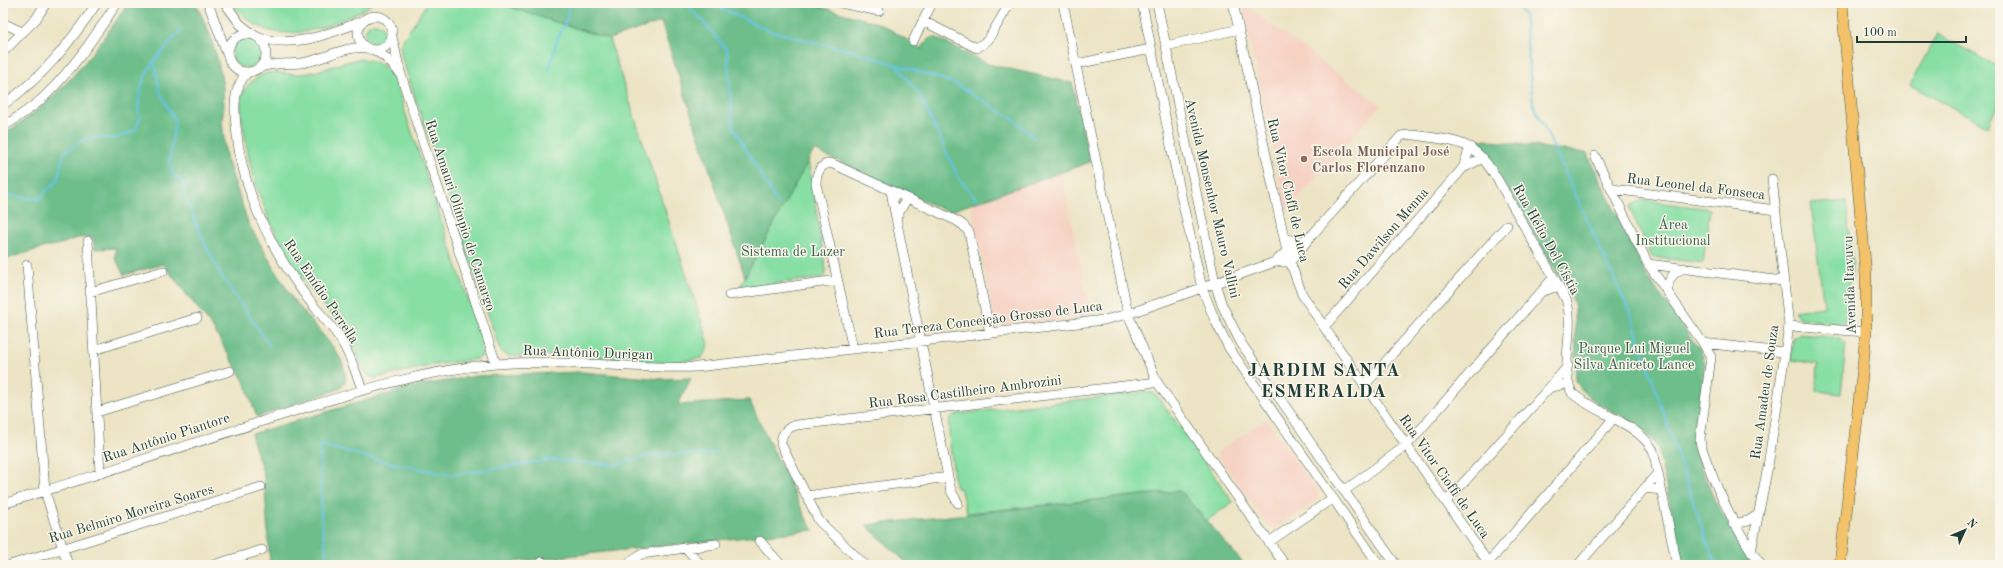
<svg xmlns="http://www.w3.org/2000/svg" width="2003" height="568" font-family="'Old Standard TT',serif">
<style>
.built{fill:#f6d2c3}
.green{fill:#87dfa4;stroke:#538e6c}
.forest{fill:#6dbe8a;stroke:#467e5f}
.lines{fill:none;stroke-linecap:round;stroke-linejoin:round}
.stream{stroke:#67c4e5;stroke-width:2}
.minor-casing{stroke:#3e564a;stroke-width:10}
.major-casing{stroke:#3e564a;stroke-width:12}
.minor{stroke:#fff;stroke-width:9}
.major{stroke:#f3c26a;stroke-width:11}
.education-dot{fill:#8d6e63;stroke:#fbf7ec;stroke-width:1.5}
.labels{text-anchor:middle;stroke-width:3;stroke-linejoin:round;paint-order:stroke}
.education-label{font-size:14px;font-weight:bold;fill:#785e54;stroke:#fbf7ec;text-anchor:start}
.street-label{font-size:14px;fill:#1f3d34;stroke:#fbf7ec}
.park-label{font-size:14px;fill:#345d4a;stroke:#fbf7ec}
.district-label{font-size:18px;font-weight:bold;letter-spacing:1px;fill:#1f3d34;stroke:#fbf7ec}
</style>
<rect width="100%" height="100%" fill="#fbf7ec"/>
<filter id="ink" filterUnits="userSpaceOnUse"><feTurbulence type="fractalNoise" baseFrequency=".025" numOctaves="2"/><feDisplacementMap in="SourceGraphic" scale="8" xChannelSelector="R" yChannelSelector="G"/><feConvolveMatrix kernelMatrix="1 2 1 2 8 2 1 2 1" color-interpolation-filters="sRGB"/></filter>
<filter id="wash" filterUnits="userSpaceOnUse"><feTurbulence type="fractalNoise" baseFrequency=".012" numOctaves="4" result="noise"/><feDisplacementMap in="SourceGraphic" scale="16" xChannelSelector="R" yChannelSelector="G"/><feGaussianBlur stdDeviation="0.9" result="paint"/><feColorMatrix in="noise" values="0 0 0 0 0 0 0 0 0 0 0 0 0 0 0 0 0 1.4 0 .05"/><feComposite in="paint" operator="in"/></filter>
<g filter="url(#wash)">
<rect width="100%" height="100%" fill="#ece4c4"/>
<path class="built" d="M1242,3L1381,105L1286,212Z
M1061,172L1091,316L1005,326L998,325L994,320L971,204Z
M1266,419L1318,492V498L1314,503L1275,528L1268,526L1216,453Z"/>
<path class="green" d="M232,3H373C360,13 347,18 331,24C293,38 259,39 232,3Z
M427,3H497L609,39L709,344L702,358L675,362H647L584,355L508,356L500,350L402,58L400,45Z
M365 33a10 10 0 1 1 20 0a10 10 0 1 1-20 0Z
M1937,34L2000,68V101L1987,126L1910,85Z
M232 53a15 15 0 1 1 30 0a15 15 0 1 1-30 0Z
M361,59C377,60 386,66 394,79L483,344L482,356L476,359L434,365L375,378C361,377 356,346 347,334C336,319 322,306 311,290C276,244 251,187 244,130C242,118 238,103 244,91C248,84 256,77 264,74C274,70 289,75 300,74C322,73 340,61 361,59Z
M808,160L826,270L825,275L822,278L739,288Z
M1642,200L1710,209L1703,263L1652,257L1630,209L1632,205Z
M1846,201L1852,263V280L1847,288L1849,318L1845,322L1840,324L1799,318L1794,311L1824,307L1811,204Z
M1800,334L1840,338L1846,344L1841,394L1816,391L1818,364L1791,360L1793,339Z
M1146,392L1153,393L1158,397L1233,502L1206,521L1180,491L967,513L960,488H956L955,485C954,473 946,425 950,418L957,414Z"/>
<path class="forest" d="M128,3H196L210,35L218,61L223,87L224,107L222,121L226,157L249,225L292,298L333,347L342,361L346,377L345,382L339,389L257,417L244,381L213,328L163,264L124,275L115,258L116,248L95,249L93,237L77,238L61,244L42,248L3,260V134C57,103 94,54 128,3Z
M497,3H807L881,24L922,49C925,42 927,38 935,37L988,64L1072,83L1090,162L948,212L814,150L745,277L661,22L609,39Z
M1477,139L1587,153L1646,275L1701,352L1705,363L1693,446L1715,502L1753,565H1683L1658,448C1650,437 1640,428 1629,420C1611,409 1585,401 1576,380L1575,307L1572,298Z
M581,372L661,379L691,378L678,405L749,400L808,522L814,530L482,565H270L264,476L251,434L411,387L477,376Z
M1180,491L1245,565H909L866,525Z"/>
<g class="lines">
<path class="stream" d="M684,3L701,19L727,50L733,127L778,204
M709,3L770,31L863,54L954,83L1017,122L1034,138
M1516,3L1524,15L1533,103L1631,315L1706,540L1717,565
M154,61L160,92L175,121L169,163L174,175L183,182L184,194L204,242L221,275L270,346
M896,65L920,95L958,177L977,200
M549,72L556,43L567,18L568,3
M3,197L12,196L39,199L57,181L64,153L86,138H115L135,131L140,118L138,107L141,88L146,74L154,61L180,31
M328,565L321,517L320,445L387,462L451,475L550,460L617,465L650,455L717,453"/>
</g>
</g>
<g filter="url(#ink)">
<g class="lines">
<g class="minor-casing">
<path id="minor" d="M208,3L227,54
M225,3L240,24L254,35
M841,3L879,11
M1063,3L1128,314L1157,382L1285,565
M1142,3L1182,200L1202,288L1214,318L1229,348L1379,565
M1157,3L1215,283L1222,305L1241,343L1396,565
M1233,3L1288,256L1302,294L1324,327L1490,565
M358 33a17 17 0 1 1 34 0a17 17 0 1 1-34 0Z
M923,21L977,48L988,40L1010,3
M3,23L22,32
M228 53a19 19 0 1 1 38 0a19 19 0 1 1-38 0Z
M392,37L401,75L496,364
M259,38C298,48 327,34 363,21
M913,41L932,3
M1166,46L1239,29
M374,50L385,57L399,72
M3,52L36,19L46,3
M1076,64L1151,49
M259,68C273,62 286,65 301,63C325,60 347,43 371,49
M248,72C233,87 234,107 236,126C241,186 268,243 303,292C315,310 332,324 342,342C351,357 356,373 362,389
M3,105C45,75 68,45 97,3
M3,127C17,117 33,108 45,96C74,68 95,36 117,3
M1470,147L1463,168L1483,158
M1595,156L1648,264L1703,343L1711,357L1700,439L1701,446C1716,489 1734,528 1761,565
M1612,189L1776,210
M891,191L896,218L907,198
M896,218L948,477L951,491L958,503
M1312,235L1401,136C1410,133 1419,136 1428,137C1468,142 1478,147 1499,182L1566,299C1576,328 1559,367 1572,393C1596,414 1635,421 1653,450L1677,565
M1284,239L1303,241L1312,235L1290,262H1275L1287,251L1303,241
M88,241L100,473
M1648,264L1783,281
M27,265L45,491L68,565
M1553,278L1541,292L1558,286
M90,292L163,271
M1668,293C1667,280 1672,273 1684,268
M729,295L837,280
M1789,326L1866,332
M1324,327L1463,168
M1703,343L1783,352
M853,349L816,184C816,174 820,164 831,163L957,221L963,225L969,232L990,333
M94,350L197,318
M1568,366L1549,388L1569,383
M1364,386L1507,225
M97,412L230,371
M1657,474L1645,488L1661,490
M1344,491L1407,445L1541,292
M806,496L948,477
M1446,502L1549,388
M3,504C90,477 177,449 263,421C340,397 415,371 496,364C564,359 630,369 697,367L1104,320L1128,314L1275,262
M1733,524L1748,521L1759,514
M760,541L781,565
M1269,542L1333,498
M686,548L701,565
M1751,552L1768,466L1789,326L1772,179
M542,562L545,565
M1488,563L1614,418
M10,565L261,487
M213,565L262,550
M629,565L631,561L641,554L716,544
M865,565L819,521L781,444C781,434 787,427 797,425L1157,382
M1578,565L1645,488"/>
</g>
<g class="major-casing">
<path id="major" d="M1840,565L1862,376L1866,332V275L1842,3"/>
</g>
<use href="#minor" class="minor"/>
<use href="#major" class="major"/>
</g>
</g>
<circle class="education-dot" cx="1304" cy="159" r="4"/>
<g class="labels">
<g class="education-label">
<text x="1312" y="156">Escola Municipal José<tspan x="1312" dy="16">Carlos Florenzano</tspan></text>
</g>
<g class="street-label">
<text transform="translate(1696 186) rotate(7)" y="5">Rua Leonel da Fonseca</text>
<text transform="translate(1289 190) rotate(77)" y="5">Rua Vitor Cioffi de Luca</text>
<text transform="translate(1213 198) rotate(77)" y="5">Avenida Monsenhor Mauro Vallini</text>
<text transform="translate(461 215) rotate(72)" y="5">Rua Amauri Olímpio de Camargo</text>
<text transform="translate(1383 238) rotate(-49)" y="5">Rua Dawilson Menna</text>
<text transform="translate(1547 239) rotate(61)" y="5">Rua Hélio Del Cístia</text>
<text transform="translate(1849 285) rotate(-92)" y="5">Avenida Itavuvu</text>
<text transform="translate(322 291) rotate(56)" y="5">Rua Emídio Perrella</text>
<text transform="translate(988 319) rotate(-7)" y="5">Rua Tereza Conceição Grosso de Luca</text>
<text transform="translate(588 352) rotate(2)" y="5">Rua Antônio Durigan</text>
<text transform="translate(965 391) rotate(-7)" y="5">Rua Rosa Castilheiro Ambrozini</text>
<text transform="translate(1764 392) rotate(-82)" y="5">Rua Amadeu de Souza</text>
<text transform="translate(166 437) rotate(-18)" y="5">Rua Antônio Piantore</text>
<text transform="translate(1445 476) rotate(55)" y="5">Rua Vitor Cioffi de Luca</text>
<text transform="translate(131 513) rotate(-17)" y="5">Rua Belmiro Moreira Soares</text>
</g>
<g class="park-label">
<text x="1673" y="229">Área<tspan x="1673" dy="16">Institucional</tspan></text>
<text x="793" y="256">Sistema de Lazer</text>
<text x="1634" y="353">Parque Lui Miguel<tspan x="1634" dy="16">Silva Aniceto Lance</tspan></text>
</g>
<g class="district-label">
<text x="1324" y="376">JARDIM SANTA<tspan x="1324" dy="21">ESMERALDA</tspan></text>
</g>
</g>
<rect width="2003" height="568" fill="none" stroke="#fbf7ec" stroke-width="16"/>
<g transform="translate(1965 530) rotate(46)" stroke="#fbf7ec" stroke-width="3" paint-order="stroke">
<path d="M0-3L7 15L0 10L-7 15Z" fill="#1f3d34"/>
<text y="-6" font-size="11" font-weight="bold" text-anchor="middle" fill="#1f3d34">N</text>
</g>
<path d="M1857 36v6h109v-6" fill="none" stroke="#1f3d34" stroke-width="2"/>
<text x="1863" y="36" font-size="12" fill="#1f3d34" stroke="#fbf7ec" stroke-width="3" paint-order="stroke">100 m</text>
</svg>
